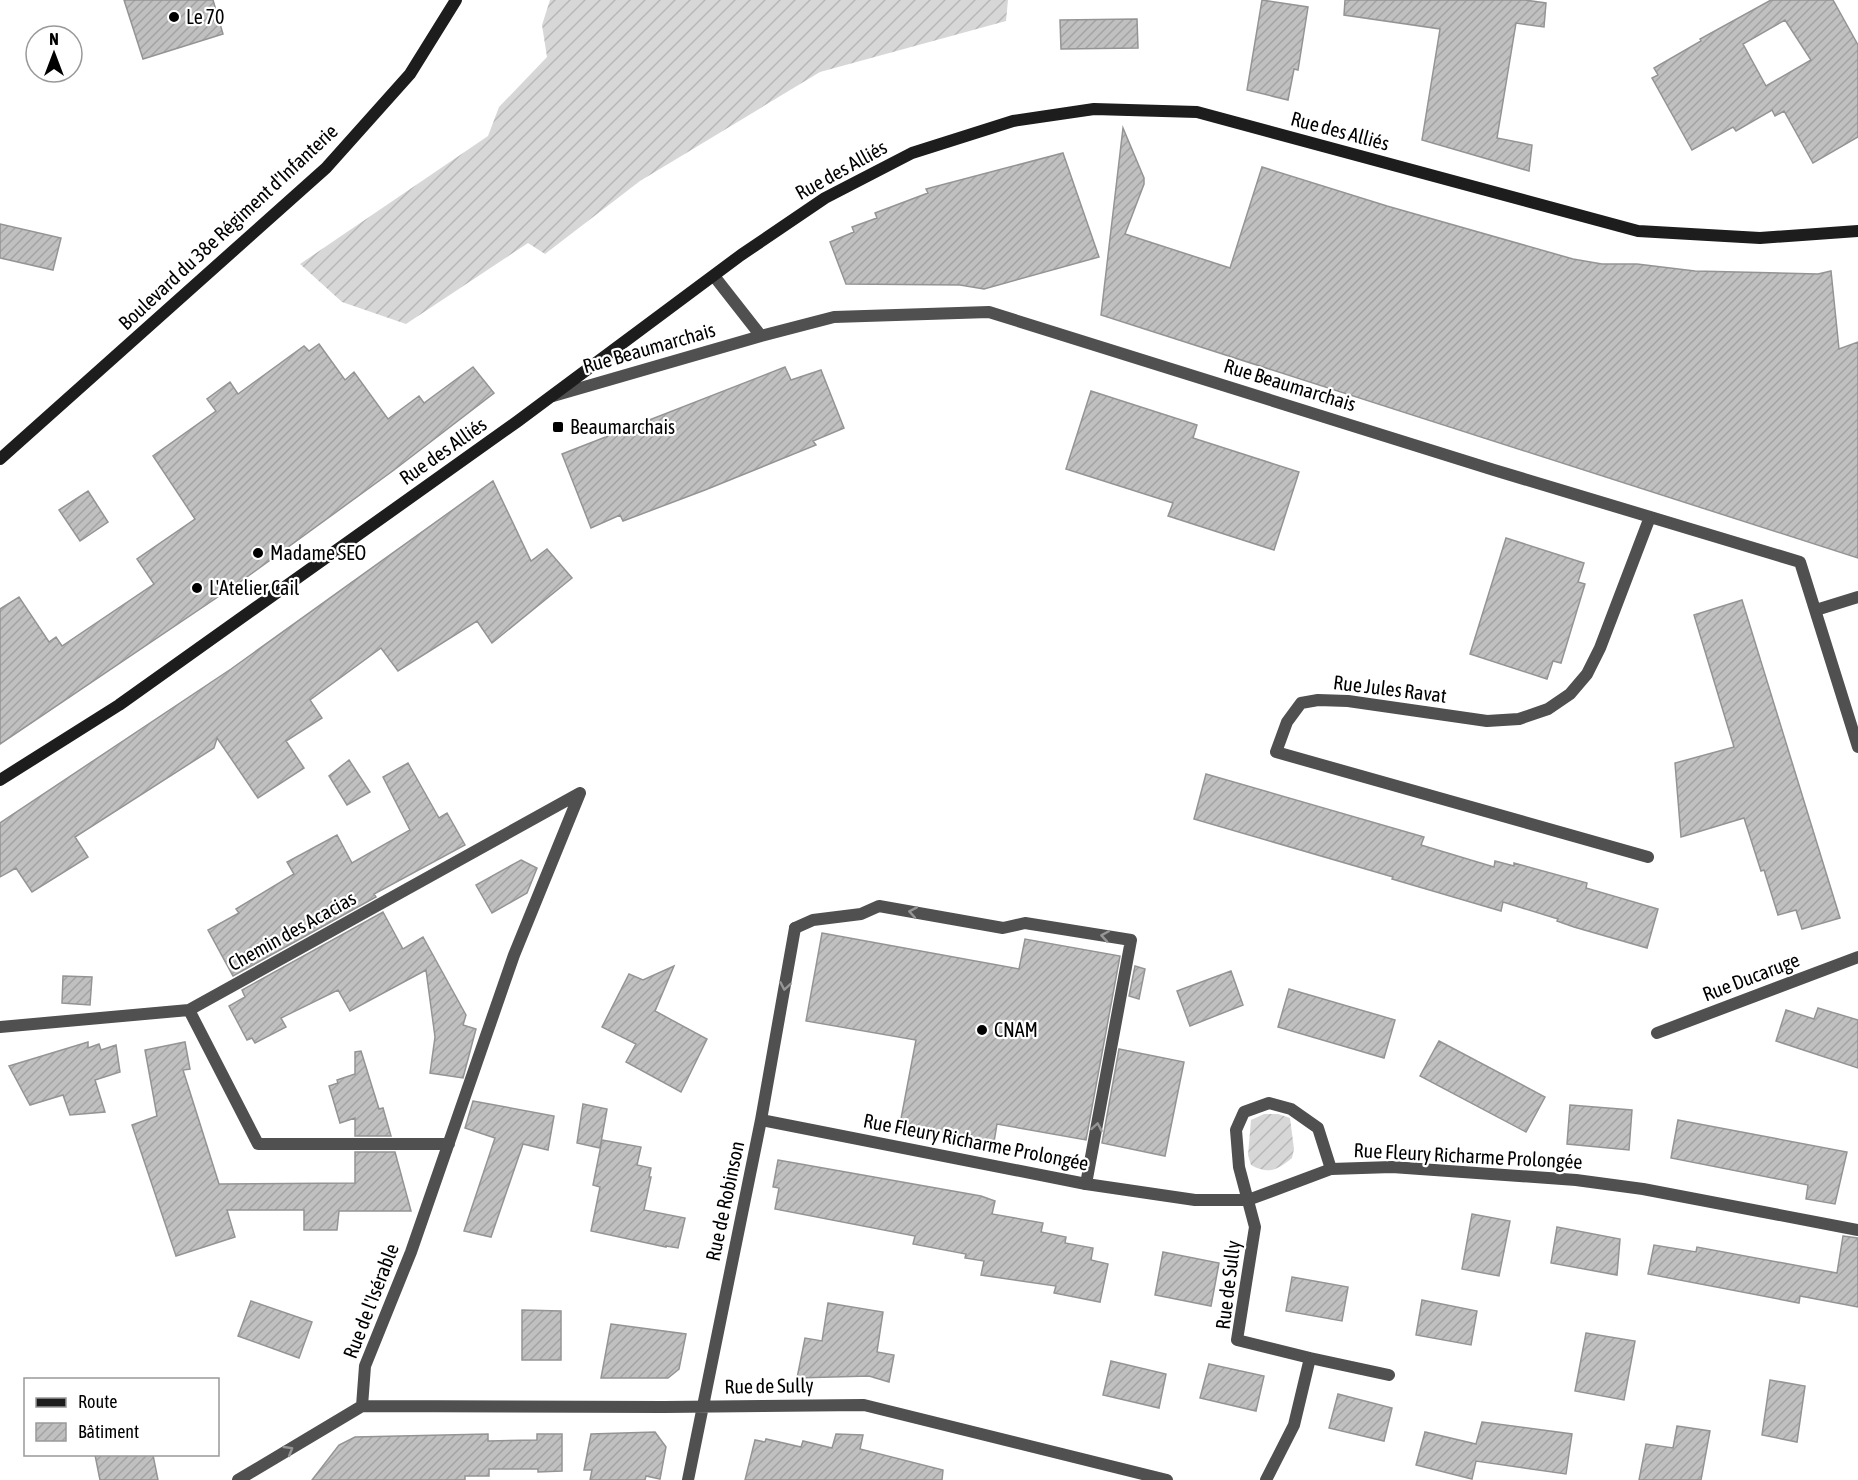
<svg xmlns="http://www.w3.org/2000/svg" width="1858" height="1480" font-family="'Asap Condensed',sans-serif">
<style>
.garden{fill:url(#garden-furrows)}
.building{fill:url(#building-hatch);stroke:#949494;stroke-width:1.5;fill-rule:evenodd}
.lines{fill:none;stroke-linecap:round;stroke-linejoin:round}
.lane{stroke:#505050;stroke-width:12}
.street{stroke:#505050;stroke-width:12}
.secondary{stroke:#1d1d1d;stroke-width:12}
.oneway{stroke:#969696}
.poi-dot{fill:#000;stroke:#fff;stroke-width:2}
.labels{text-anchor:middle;stroke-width:4.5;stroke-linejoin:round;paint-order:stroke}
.poi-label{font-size:20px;fill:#000;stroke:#fff;text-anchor:start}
.street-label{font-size:20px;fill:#000;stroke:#fff}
</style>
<defs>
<pattern id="garden-furrows" width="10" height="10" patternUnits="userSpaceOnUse" patternTransform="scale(1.5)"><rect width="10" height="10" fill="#d7d7d7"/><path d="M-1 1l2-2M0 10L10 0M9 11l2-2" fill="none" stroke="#b7b7b7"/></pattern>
<pattern id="building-hatch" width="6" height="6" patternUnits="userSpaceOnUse" patternTransform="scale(1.5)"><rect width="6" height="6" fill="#c0c0c0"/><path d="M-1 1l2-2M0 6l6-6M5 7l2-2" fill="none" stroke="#a3a3a3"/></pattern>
</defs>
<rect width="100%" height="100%" fill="#fff"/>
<path class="garden" d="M550,0H1008L1006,21L820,72L640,181L545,254L528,243L406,324L342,302L300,264L488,136L499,107L547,57L542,25Z
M1264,1114H1278L1290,1118L1294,1149L1292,1158C1277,1170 1269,1175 1251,1165L1248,1155L1251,1120Z"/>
<path class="building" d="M124,0H213L223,34L143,59Z
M1262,0L1308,7L1298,70L1294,69L1288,100L1247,90Z
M1345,0H1525L1546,3L1544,27L1516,23L1497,138L1532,145L1529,171L1422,140L1440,29L1344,15Z
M1771,0H1833L1858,45V137L1813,163L1784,111L1775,116L1772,110L1736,131L1733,127L1692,150L1652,78L1658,75L1654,68L1701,41L1700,39ZM1785,20L1811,60L1766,86L1743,44Z
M1137,19L1138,48L1061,49L1060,20Z
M1123,128L1144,178V184L1125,234L1230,268L1262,167L1387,206L1573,259L1602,264H1637L1695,271L1818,274L1831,271L1839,349L1858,342V558L1101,315Z
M1063,153L1099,257L984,289L960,285L846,284L830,242L854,232L852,227L877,218L875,213L928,193L926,189Z
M0,224L61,238L53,270L0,258Z
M319,344L345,380L354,372L388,419L419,396L424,403L473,367L494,393L394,470L240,582L0,744V609L19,597L49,642L56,637L62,646L154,584L137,559L195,519L153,456L216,411L207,399L230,382L238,394L304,346L309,351Z
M785,367L791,380L821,370L844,428L813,441L816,445L705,490L623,521L620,515L591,528L562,454Z
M1091,391L1197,425L1193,438L1299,472L1274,550L1168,516L1173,503L1066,469Z
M493,481L531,561L547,549L572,578L492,643L477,621L398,671L381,648L310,700L322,718L286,741L304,768L258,798L217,738L214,748L75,837L88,857L32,892L16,868L0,877V823L231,669Z
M88,491L108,522L80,541L59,510Z
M1506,538L1584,563L1578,582L1585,584L1561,663L1553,661L1547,679L1470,654Z
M1742,600L1840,918L1802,929L1796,910L1778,915L1764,870L1761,871L1744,818L1681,837L1675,763L1734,747L1694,615Z
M349,760L370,792L347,805L329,776Z
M408,763L439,818L447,813L465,845L374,894L376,897L233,976L208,930L239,913L236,909L294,874L287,862L337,835L352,863L410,830L383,777Z
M1206,774L1424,837L1421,845L1494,867L1495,861L1514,866V863L1587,883L1586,888L1658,909L1647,948L1574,927L1557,921L1558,919L1503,902L1501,911L1392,879L1393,877L1194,819Z
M521,860L537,868L527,893L492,913L476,885Z
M383,912L403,949L423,937L466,1015L463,1025L476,1029L463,1078L430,1073L435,1037L426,970L350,1011L338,990L281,1018L286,1027L255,1043L252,1038L247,1040L229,1006L245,997L242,990Z
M822,933L1019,969L1025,939L1120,956L1086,1140L997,1124L994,1142L900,1124L916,1040L806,1021Z
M674,966L655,1011L707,1039L681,1092L626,1062L636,1044L602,1027L629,974L643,980Z
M1135,966L1145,969L1139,999L1129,996Z
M1231,971L1243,1005L1190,1026L1177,991Z
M63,976L92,977L90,1005L62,1003Z
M1289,989L1395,1020L1384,1058L1278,1027Z
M1818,1008L1858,1020V1068L1776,1041L1786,1010L1814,1019Z
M1439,1041L1545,1097L1526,1132L1420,1076Z
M88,1042V1048L99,1044L101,1050L116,1045L120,1072L95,1080L105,1112L70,1115L63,1095L30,1105L9,1066Z
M185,1042L190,1069L183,1070L219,1184L355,1183V1152H395L411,1211H339L337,1230H304V1210H227L235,1237L176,1256L132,1125L157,1116L145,1050Z
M1119,1049L1184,1062L1165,1156L1102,1143Z
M361,1051L379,1109L383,1108L391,1136H355V1118L340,1123L329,1086L338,1083L337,1080L355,1074V1052Z
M473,1101L554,1116L548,1150L523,1144L491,1237L464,1231L495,1138L465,1128Z
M583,1104L607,1109L600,1148L577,1143Z
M1570,1105L1632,1110L1629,1150L1567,1144Z
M1678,1120L1847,1152L1835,1204L1806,1199L1808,1185L1671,1158Z
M602,1140L641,1147L637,1165L651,1168L649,1177H651L644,1210L685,1218L678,1248L666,1246V1247L591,1231L600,1187L593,1185Z
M778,1160L981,1196L995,1201L992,1214L1043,1223L1041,1232L1066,1237L1065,1243L1093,1248L1091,1260L1108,1264L1100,1302L1054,1293L1056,1286L981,1275L984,1261L965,1258L966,1254L913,1244L915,1236L775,1209L779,1188L773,1187Z
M1472,1214L1510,1221L1499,1276L1462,1269Z
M1557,1227L1620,1239L1617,1275L1551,1263Z
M1843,1236L1858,1238V1307L1800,1296L1799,1303L1648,1274L1654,1245L1696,1252L1697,1247L1837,1273Z
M1163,1252L1219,1263L1211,1306L1155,1295Z
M1292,1277L1348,1287L1342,1321L1286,1311Z
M1422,1300L1477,1311L1471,1345L1416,1335Z
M251,1301L312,1322L299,1358L238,1336Z
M828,1303L883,1312L877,1352L894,1355L889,1382L869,1376L797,1378L805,1338L822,1341Z
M522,1310L561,1311V1360H522Z
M611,1324L686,1334L679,1369L668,1378H601Z
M1586,1333L1635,1341L1624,1400L1575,1391Z
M1111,1361L1166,1374L1159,1408L1103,1395Z
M1209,1364L1264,1376L1256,1411L1200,1398Z
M1770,1380L1805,1386L1797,1442L1762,1435Z
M1338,1394L1392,1408L1384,1441L1329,1428Z
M1482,1422L1572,1434L1566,1474L1476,1461L1472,1479L1416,1465L1425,1432L1476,1444Z
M1677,1426L1710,1431L1701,1480H1639L1646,1444L1673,1448Z
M655,1432L666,1447L660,1479L646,1476L645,1480H590L592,1470H584L591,1434Z
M488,1434V1441L537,1440V1434H562V1471L538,1472V1469H489V1476H465V1480H312L339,1445L355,1437Z
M836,1434L863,1435L860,1449L943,1470L942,1480H745L755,1440L765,1442L766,1439L801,1447L803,1441L832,1448Z
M95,1455H153L158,1480H100Z"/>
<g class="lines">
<path class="lane" d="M795,928L813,920L861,914L879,906L1003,928L1025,923L1131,940L1086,1184
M1310,1358L1389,1375
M1266,1480L1294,1425L1310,1358L1237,1340L1255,1227L1239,1167L1236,1130L1244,1112L1269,1103L1291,1109L1318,1128L1331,1169"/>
<path class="street" d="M714,276L761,336
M553,396L761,336L834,317L989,312L1494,470L1800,562L1858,747
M1816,610L1858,597
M1648,857L1276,752L1287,722L1301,703L1318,700L1348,701L1487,721L1519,719L1548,709L1570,694L1587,674L1600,648L1650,517
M189,1010L258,1144H449
M0,1027L189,1010L580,793
M1657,1033L1858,957
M761,1120L1086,1184L1195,1200H1248L1331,1169L1392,1167L1576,1180L1643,1189L1858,1230
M362,1406L664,1407L864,1405L1167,1480
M362,1406L365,1366L411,1252L514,955L580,793
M238,1480L362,1406
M688,1480L761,1120L795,928"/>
<path class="secondary" d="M0,459L326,168L410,74L456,0
M0,780L119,705L518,421L741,255L825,198L912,153L1013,121L1094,109L1197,112L1638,231L1760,238L1858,231"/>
</g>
<defs><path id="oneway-chevron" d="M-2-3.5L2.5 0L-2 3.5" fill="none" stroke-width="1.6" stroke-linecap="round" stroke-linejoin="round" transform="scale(1.5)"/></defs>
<g class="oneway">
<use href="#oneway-chevron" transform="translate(913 912) rotate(-170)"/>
<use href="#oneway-chevron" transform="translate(1105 936) rotate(-171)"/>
<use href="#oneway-chevron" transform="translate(785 986) rotate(100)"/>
<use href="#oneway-chevron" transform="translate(1097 1127) rotate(-80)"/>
<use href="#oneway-chevron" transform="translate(289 1450) rotate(-31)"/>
</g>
<g class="poi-dot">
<circle cx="174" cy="17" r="6"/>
<rect x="552" y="421" width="12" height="12" rx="3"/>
<circle cx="258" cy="553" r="6"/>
<circle cx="197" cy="588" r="6"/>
<circle cx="982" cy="1030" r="6"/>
</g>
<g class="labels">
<g class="poi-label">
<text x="186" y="24">Le 70</text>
<text x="570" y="434">Beaumarchais</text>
<text x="270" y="560">Madame SEO</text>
<text x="209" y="595">L'Atelier Cail</text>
<text x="994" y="1037">CNAM</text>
</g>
<g class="street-label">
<text transform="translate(1340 131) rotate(15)" y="7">Rue des Alliés</text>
<text transform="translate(841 170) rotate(-29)" y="7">Rue des Alliés</text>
<text transform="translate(228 227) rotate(-43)" y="7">Boulevard du 38e Régiment d'Infanterie</text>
<text transform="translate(649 348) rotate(-16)" y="7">Rue Beaumarchais</text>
<text transform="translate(1290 385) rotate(17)" y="7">Rue Beaumarchais</text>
<text transform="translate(443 451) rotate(-35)" y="7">Rue des Alliés</text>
<text transform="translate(1390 689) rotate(7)" y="7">Rue Jules Ravat</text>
<text transform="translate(292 931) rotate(-29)" y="7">Chemin des Acacias</text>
<text transform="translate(1751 977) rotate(-21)" y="7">Rue Ducaruge</text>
<text transform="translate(976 1142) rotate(11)" y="7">Rue Fleury Richarme Prolongée</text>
<text transform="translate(1468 1156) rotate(3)" y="7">Rue Fleury Richarme Prolongée</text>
<text transform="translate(725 1201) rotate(-78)" y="7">Rue de Robinson</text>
<text transform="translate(1228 1285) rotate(-83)" y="7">Rue de Sully</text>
<text transform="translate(371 1301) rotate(-69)" y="7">Rue de l'Isérable</text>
<text transform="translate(769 1386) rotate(-1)" y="7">Rue de Sully</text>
</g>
</g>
<rect x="24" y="1378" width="195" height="78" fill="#ffffff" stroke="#999999" stroke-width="1.5"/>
<rect x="36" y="1398" width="30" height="9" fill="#1d1d1d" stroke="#999999" stroke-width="1.5"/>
<text x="78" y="1408" font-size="18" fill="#000000">Route</text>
<rect x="36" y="1423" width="30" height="18" fill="url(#building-hatch)" stroke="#999999" stroke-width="1.5"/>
<text x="78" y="1438" font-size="18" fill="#000000">Bâtiment</text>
<g transform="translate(54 54)"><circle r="28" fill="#ffffff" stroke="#999999" stroke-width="1.5"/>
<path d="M0-4.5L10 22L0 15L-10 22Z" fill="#000000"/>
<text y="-9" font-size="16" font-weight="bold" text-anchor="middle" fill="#000000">N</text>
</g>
</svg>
